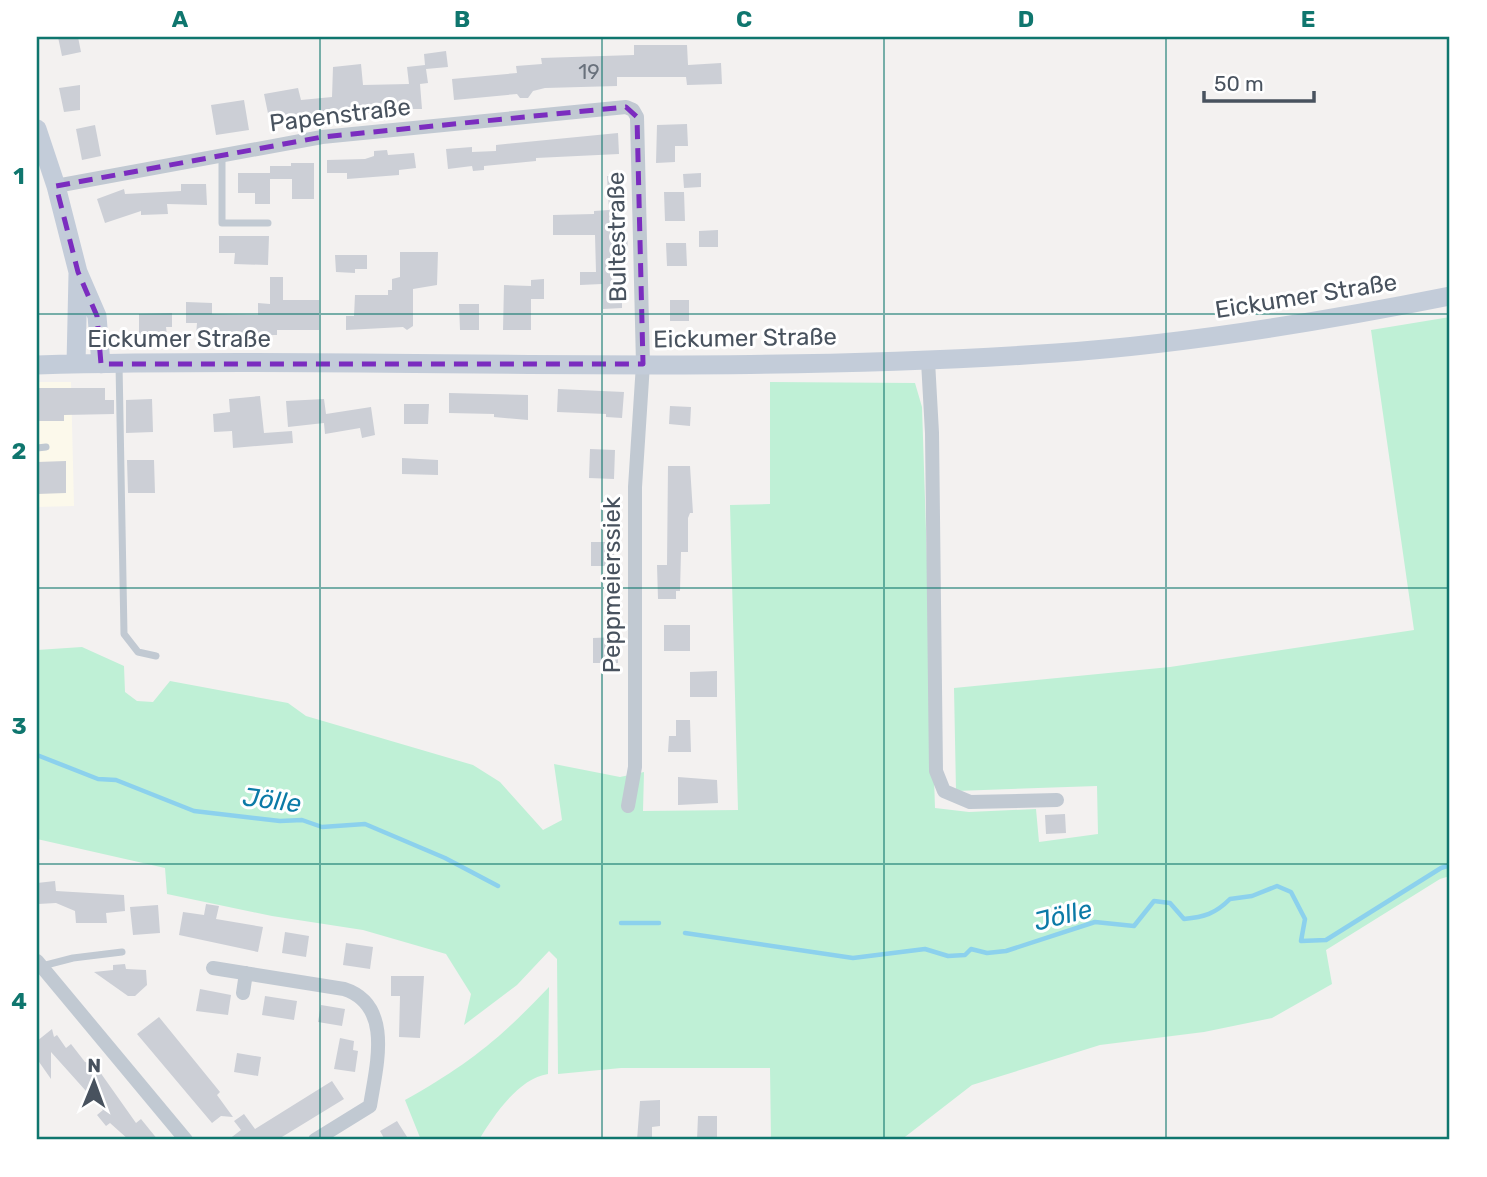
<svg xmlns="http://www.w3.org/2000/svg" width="1487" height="1177" font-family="Rubik,sans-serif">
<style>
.commercial{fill:#fcf9eb}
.green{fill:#bff0d6}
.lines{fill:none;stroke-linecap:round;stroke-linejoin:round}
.stream{stroke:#8cd1ed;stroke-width:4.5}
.building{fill:#cccfd6}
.lane{stroke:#c1c9d2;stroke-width:7}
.street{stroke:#c1c9d2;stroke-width:14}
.secondary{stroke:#c3ccd9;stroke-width:19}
.marked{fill:none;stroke:#7b2cbf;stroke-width:5;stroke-dasharray:14 9;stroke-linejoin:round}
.grid{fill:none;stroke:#0f766e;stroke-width:2;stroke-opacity:0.55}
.labels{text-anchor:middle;stroke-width:6;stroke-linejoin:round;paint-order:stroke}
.number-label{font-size:21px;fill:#69717c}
.street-label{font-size:24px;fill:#48525e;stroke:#fff}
.water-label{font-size:26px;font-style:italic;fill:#0b7aa7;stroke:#fff}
.neatline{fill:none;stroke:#0f766e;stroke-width:2.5}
.grid-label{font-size:23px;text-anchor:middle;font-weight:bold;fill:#0f766e}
</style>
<rect width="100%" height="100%" fill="#f3f1f0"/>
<path class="commercial" d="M37,382H71L74,506L37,507Z"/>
<path class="green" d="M1450,317V876L1440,879L1326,950L1332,984L1272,1018L1204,1032L1100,1045L972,1085L901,1140H771L770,1068H621L558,1074L557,959L549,951L517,985L464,1025L471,994L446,954L363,930L272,916L167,894L165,868L37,839V650L82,647L124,666L125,692L137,701L153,702L170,681L288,703L306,716L473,765L500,782L543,830L562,820L554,764L620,777L644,772L643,811L738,810L730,505L770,504V382L915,383L922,407L935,808L969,812L1036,809L1039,842L1098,834L1097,786L956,791L954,688L1170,667L1414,630L1371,330Z
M549,987L548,1074C519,1078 493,1116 479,1140H421L405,1100C467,1065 500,1039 549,987Z"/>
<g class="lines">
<path class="stream" d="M37,755L98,779L116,780L194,811L280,821L302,820L322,827L365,824L445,858L498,886
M621,923H659
M685,933L853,958L925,949L948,956L965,955L971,949L987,953L1006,951L1095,922L1134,926L1154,901L1170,903L1184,919C1204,917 1215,914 1230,899L1252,896L1277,886L1291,892L1305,919L1301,941L1326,940L1441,868L1450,865"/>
</g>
<path class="building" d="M58,37H78L81,52L62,56Z
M634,45H687L688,65L721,63L722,84L687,85L686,77H617V86L545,88L533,91L528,98H520L517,94L454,100L452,79L517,73L516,66L542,64L541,58L634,55Z
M446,51L448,67L426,69L428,83L420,84L422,109H412L411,104L382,106V111L320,117V113L270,123L264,94L298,88L301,100L332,97L333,67L361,64L363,85L409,84L407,67L425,65L424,54Z
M80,85V110L64,112L59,88Z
M244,100L249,130L216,135L211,105Z
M687,124L688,146H675V162L656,163L657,125Z
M95,125L101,156L82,160L76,129Z
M618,133L619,154L536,158V161L484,166V170L473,171L472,166L448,169L446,149L472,147V152L496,151V145Z
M387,150L388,155L414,153L416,168L399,170V175L347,179V173H327V160L365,159L374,156V151Z
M291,163H314V199H292V179H270V204H255V193H238V173H270V166H291Z
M701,173V187L684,188L683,174Z
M607,176H620L623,236H627L628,252L623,253L622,262V308L603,309L602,284L580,285V272H596L595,235H553V215L594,214V211L609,210Z
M181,184H206L207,205L167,204L168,214L141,215V211L105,223L97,199L124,189L125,194L181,191Z
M664,192H684L685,221H665Z
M718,230V247H699V231Z
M219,236H269L268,265L234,264L235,253H219Z
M666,243H686L687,266H667Z
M400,252H438L437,285L413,289V326L407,330L403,327L346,330V316H354L355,295H388V290H392V279L400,277Z
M335,255H367V269H355V273L336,272Z
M270,277H283V300H319V330H277V335L196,336L197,323H186V302L212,303V314L258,315V303L270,304Z
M544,279V299H531V330H503L504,285L531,286V280Z
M670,300H689V321H670Z
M459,304H479V330H460Z
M172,313V327H166L167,335H139V314Z
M37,388H105V400H114V414L64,415V421H37Z
M558,389L624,392L622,418L606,417V414L557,412Z
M449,393L528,395V420L494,417V414L449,413Z
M260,396L264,433L292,431L293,443L233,448L232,431L214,432L213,414L230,412L229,399Z
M152,399L153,432L126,433V400Z
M324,399L326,414L371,407L375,435L362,438L360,428L325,434L324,423L288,427L286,401Z
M404,404H429L428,424H404Z
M670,406L691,407L690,426L669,424Z
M590,449L615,450L614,479L589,478Z
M402,458L438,460V475L402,474Z
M127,460H154L155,493H128Z
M66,461V493L37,494V462Z
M668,466H690L693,513H690L688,518V552H681L680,591H676V599H658L657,565H667Z
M591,542H614V566H591Z
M664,625H690V651H664Z
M618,637V663H593V638Z
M717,671V697H690V672Z
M676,720H690L691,752H668L669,736H676Z
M678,777L717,780L718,803L678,805Z
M1065,814L1066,833L1046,834L1045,815Z
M55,881L56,891L124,895L125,911L106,913L107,923H76L75,911L56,903L38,904L37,883Z
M206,904L219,906L216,919L263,927L258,952L179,935L183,912L204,915Z
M158,905L160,933L133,935L130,907Z
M285,932L309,936L306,957L282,953Z
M346,943L373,947L370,969L343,965Z
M125,964L126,969L146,970L147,985L135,996H128L94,972L113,970V965Z
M391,976H424L420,1038L399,1037L400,996H391Z
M200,989L231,995L228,1015L196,1011Z
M265,996L297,1001L294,1020L262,1015Z
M321,1005L345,1009L342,1026L318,1022Z
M159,1017L220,1092L217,1095L233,1117L221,1116L212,1123L137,1034Z
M52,1029L54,1037L57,1035L66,1048L71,1044L85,1062L95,1065L136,1123L141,1119L158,1140H129L110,1123L106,1126L97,1115L103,1110L51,1052V1079L37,1059V1041Z
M340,1038L354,1041L353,1050L358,1051L355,1072L334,1069Z
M237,1053L261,1057L258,1076L234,1072Z
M332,1081L344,1099L277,1140H228L241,1130L234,1121L244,1114L255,1129Z
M660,1100V1126L652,1127V1140H637L640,1101Z
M698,1116H717V1140H697Z
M397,1121L409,1140H385L380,1131Z"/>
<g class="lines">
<path class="lane" d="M222,155V223H268
M119,364L124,634L138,652L156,656
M37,448L46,447
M42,966L73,958L122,952"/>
<path class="street" d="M56,186L322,137L626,107L633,110L637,117L643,364L635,487V767L628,806
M928,361L932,433L936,771L944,791L970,802L1057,800
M37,961L186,1140
M213,968L344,989C394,1005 376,1067 370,1106L315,1140
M243,993L246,973"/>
<path class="secondary" d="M37,129L56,186L78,272L97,316L101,364
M76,364L78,274
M37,365C376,356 717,377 1056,353C1188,344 1320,322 1450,296"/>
</g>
<path class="marked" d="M626,107L637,117L643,364H101L97,316L78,272L56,186L322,137Z"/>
<path class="grid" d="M320,37V1140M602,37V1140M884,37V1140M1166,37V1140M37,314H1450M37,588H1450M37,864H1450"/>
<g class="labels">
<g class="number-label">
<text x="589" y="79">19</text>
</g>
<g class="street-label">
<text transform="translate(340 115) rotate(-7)" y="8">Papenstraße</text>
<text transform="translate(617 237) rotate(-91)" y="8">Bultestraße</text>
<text transform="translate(1306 296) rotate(-9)" y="8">Eickumer Straße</text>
<text transform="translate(745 338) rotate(-1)" y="8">Eickumer Straße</text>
<text x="179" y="347">Eickumer Straße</text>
<text transform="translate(612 585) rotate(-90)" y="8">Peppmeierssiek</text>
</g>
<g class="water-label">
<text transform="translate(272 800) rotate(7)" y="9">Jölle</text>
<text transform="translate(1063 915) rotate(-14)" y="9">Jölle</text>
</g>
</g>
<rect width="1487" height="1177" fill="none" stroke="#ffffff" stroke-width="77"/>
<g transform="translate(94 1082) rotate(1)" stroke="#ffffff" stroke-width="5" paint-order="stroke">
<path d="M0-5L12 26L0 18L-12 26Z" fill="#48525e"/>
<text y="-10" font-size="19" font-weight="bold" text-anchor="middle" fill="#48525e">N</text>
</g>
<path d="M1204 91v10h110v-10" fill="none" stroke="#48525e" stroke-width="3.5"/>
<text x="1214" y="91" font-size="21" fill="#48525e" stroke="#ffffff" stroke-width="5" paint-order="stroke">50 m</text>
<rect x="38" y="38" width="1410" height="1100" class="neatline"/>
<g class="grid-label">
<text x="180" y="27">A</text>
<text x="462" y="27">B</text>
<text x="744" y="27">C</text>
<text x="1026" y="27">D</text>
<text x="1308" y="27">E</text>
<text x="19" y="184">1</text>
<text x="19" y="459">2</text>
<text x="19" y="734">3</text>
<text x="19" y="1009">4</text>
</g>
</svg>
